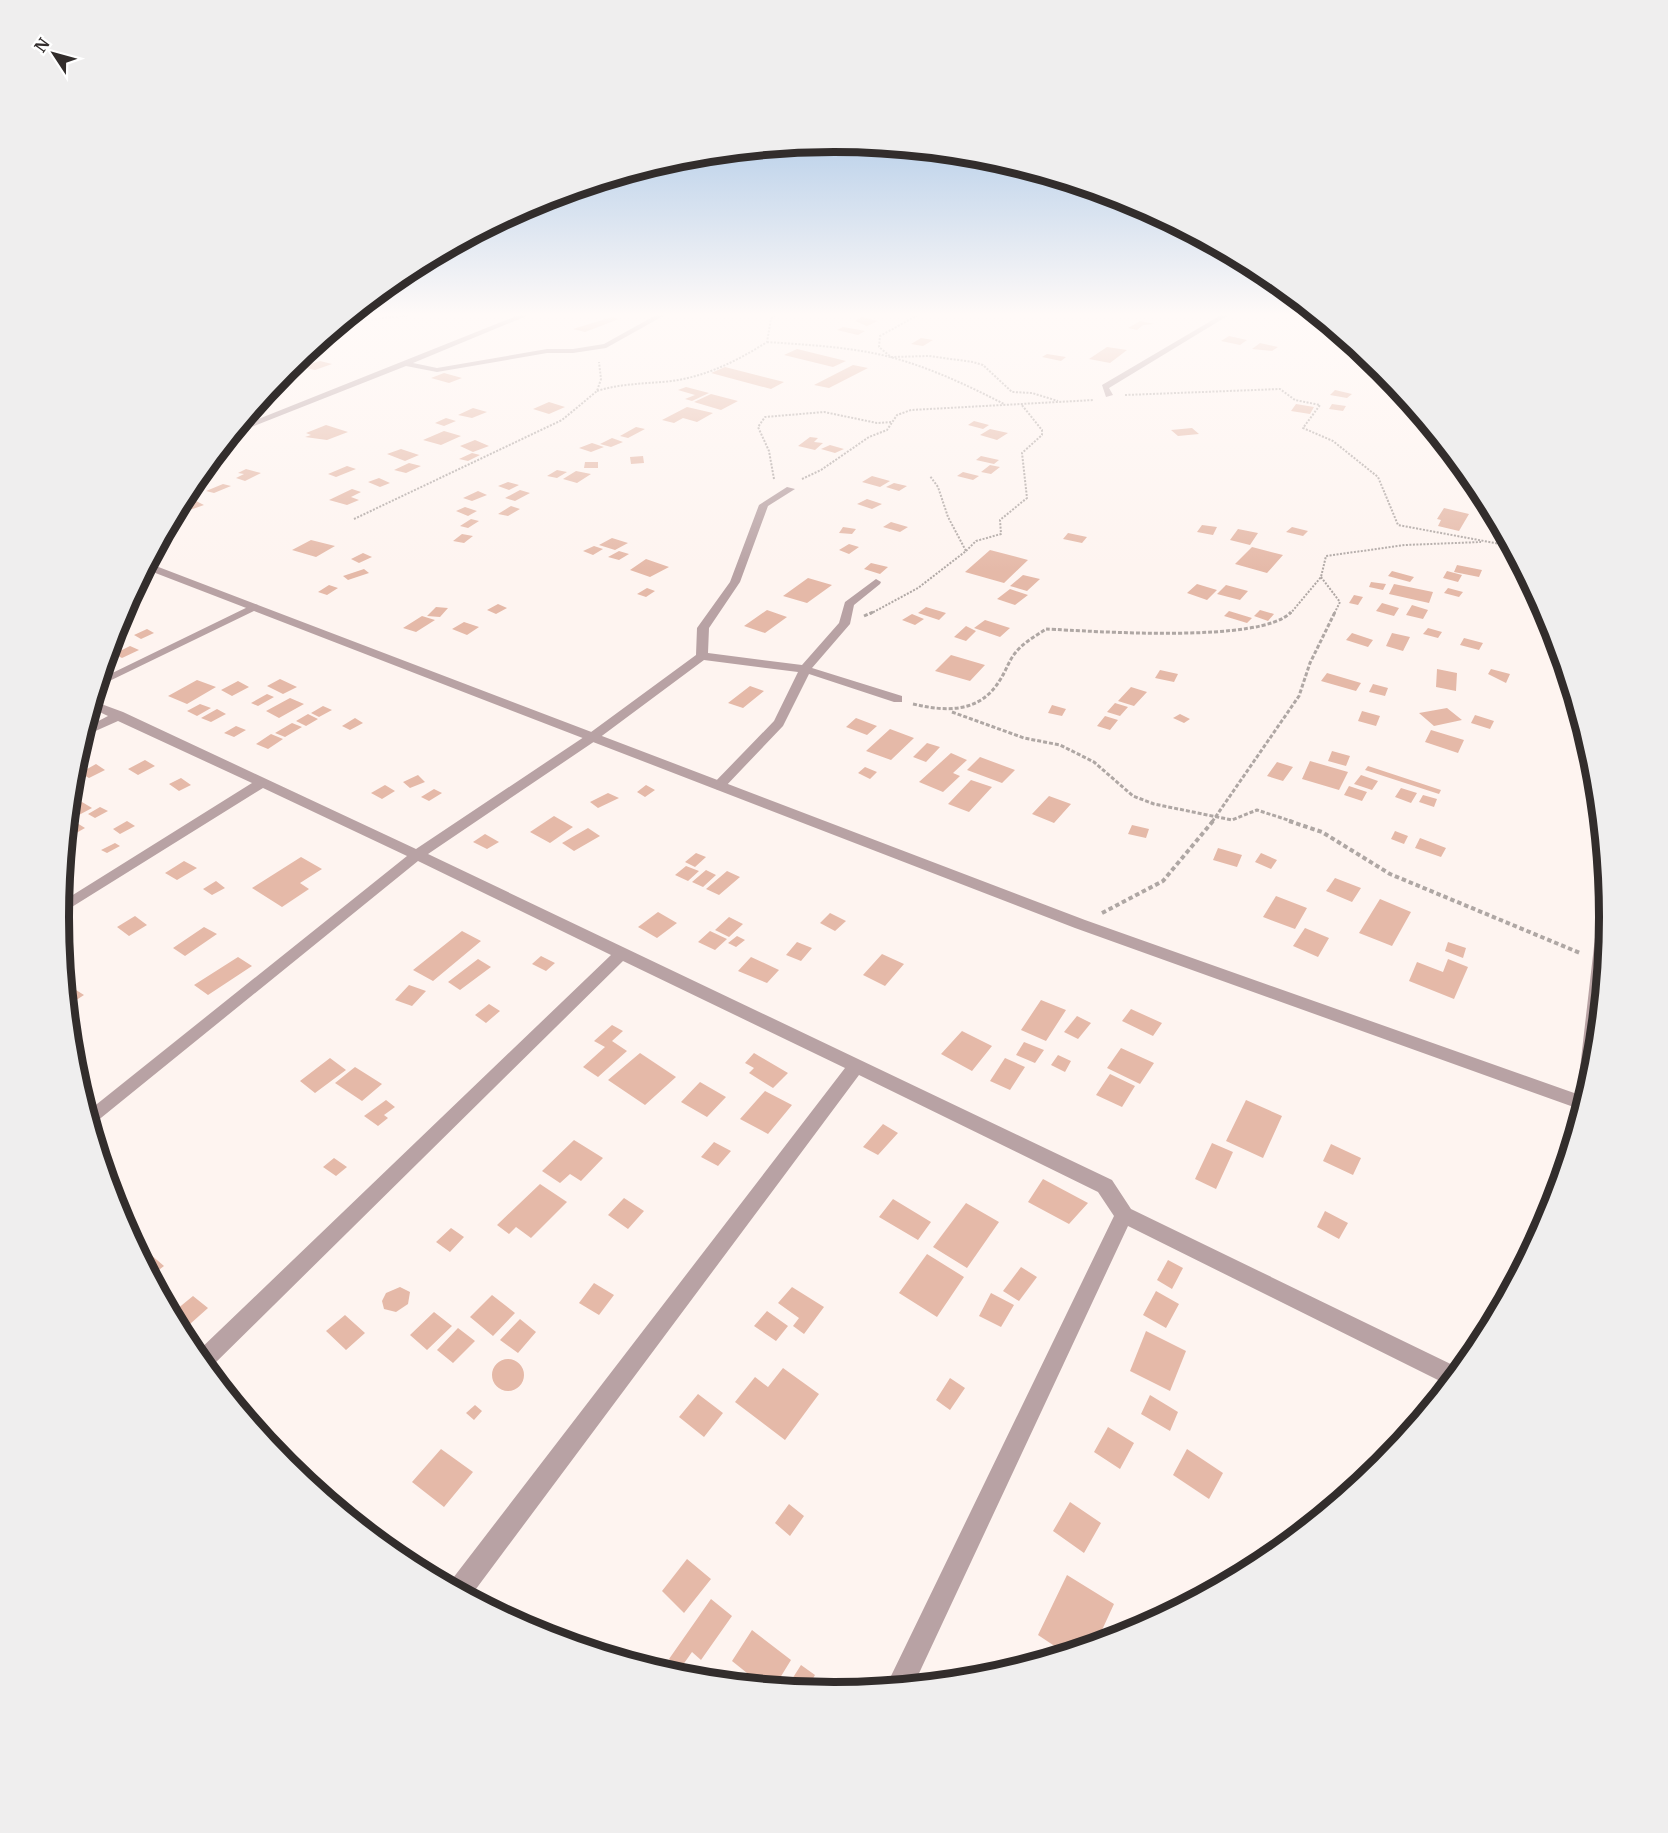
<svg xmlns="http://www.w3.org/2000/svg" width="1668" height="1833" font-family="Merriweather,serif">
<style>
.building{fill:#e5b9a8}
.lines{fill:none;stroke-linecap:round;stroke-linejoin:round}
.path-far2{stroke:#afa7a4;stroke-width:2;stroke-dasharray:2 1.5;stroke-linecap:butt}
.path-far1{stroke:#afa7a4;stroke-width:3;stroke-dasharray:4 2;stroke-linecap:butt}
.path{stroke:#afa7a4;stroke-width:4;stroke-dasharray:4.5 3;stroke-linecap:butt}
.minor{fill:#b8a2a4;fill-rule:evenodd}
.tertiary{fill:#b8a2a4;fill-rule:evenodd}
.rim{fill:none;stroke:#322d2c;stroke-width:8}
</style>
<rect width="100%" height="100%" fill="#fef4f0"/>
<path class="building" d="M612,317L619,319L585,332L573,329Z
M862,317L878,321L867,326L855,321Z
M1140,321L1154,324L1143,325L1137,330L1128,328Z
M843,327L855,329L865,331L858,335L837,330Z
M1229,336L1247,340L1240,345L1221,341Z
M921,338L933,340L923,346L911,344Z
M1260,343L1278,347L1272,351L1252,349Z
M1107,347L1127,350L1110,363L1089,359Z
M797,349L846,361L833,367L784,355Z
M1047,354L1066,357L1061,361L1042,357Z
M320,361L332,364L315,370L302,367Z
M853,365L868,368L829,388L814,385Z
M725,367L784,382L771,389L711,373Z
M444,373L462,378L449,383L431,378Z
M686,387L709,393L692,401L685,399L695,395L678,390Z
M1335,390L1352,394L1347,398L1330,395Z
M711,394L738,401L721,410L694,402Z
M549,402L565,407L549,414L533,409Z
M1296,404L1314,407L1310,414L1291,411Z
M1332,404L1346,406L1343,411L1329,409Z
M687,407L713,413L697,422L683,418L674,423L662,420Z
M473,408L487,412L472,418L458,415Z
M446,418L456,421L444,426L435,423Z
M974,421L989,425L983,429L968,425Z
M326,425L348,432L327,440L305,437L311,435L306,433Z
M636,427L645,429L628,438L620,436Z
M1192,428L1199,434L1178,436L1171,430Z
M990,429L1008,433L997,440L980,435Z
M444,431L461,436L441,445L423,440Z
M810,437L818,438L814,442L823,443L815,450L798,446Z
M612,438L623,442L611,447L600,444Z
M475,440L489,446L473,452L460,446Z
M592,443L604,447L591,452L579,448Z
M830,445L844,449L835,453L821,449Z
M401,449L419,455L405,461L387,454Z
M472,453L480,455L468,461L459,459Z
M643,456L644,463L631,464L630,457Z
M981,456L999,460L994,464L976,460Z
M585,462H598V468H584Z
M409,463L421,466L406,473L394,470Z
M990,465L1000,467L991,474L981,472Z
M347,466L356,469L336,477L328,474Z
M246,469L261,473L245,481L236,478L244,474L238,473Z
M557,470L567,472L557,478L547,476Z
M576,471L591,474L577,483L563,479Z
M963,472L979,476L973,480L957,476Z
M872,476L890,481L880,487L862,482Z
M379,478L390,483L380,487L368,482Z
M508,482L519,485L509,490L498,486Z
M894,483L907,486L899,491L886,487Z
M223,484L231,486L214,493L206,491Z
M352,489L361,492L351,497L359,500L347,505L329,500Z
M520,490L530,493L515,501L505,498Z
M478,491L487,495L472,501L463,498Z
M190,498L204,505L187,511L178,507L180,502Z
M867,499L882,504L872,509L857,504Z
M511,506L520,509L508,516L498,514Z
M465,507L477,511L468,516L456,511Z
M1444,508L1469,514L1459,531L1438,526L1441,520L1437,519Z
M471,519L479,521L468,528L460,526Z
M891,522L908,527L900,532L883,527Z
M1202,525L1217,527L1213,535L1197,532Z
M843,527L856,529L852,534L839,533Z
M1292,527L1308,531L1303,536L1286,532Z
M1238,529L1258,533L1250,545L1230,540Z
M1068,533L1087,537L1082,543L1063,539Z
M462,534L473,536L464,543L453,541Z
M612,538L628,543L615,550L599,545Z
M311,540L335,546L316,557L292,550Z
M849,544L859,547L849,554L839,550Z
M594,546L603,549L593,555L583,551Z
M1252,547L1283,555L1267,573L1235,564Z
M990,550L1028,560L1004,583L965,572Z
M619,551L629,554L619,560L608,557Z
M363,553L372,557L359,563L351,559Z
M646,559L669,567L650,577L630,570Z
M871,563L888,567L880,574L864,569Z
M1457,565L1482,570L1479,577L1454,572Z
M364,569L369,573L348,580L343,576Z
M1392,571L1414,577L1410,582L1388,576Z
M1447,571L1462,575L1458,582L1443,578Z
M1023,575L1040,579L1027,591L1010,586Z
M808,578L832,585L807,603L783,596Z
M1371,582L1386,584L1383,590L1369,587Z
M1197,584L1217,590L1207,600L1187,593Z
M1394,584L1433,592L1429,603L1389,594Z
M329,585L338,588L327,595L318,592Z
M1226,585L1248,591L1240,600L1217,594Z
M647,588L655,591L646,597L637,594Z
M1448,588L1463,592L1459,597L1444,593Z
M1010,589L1028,595L1015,605L997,599Z
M1354,595L1363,597L1358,605L1349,603Z
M1382,603L1399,608L1394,616L1376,611Z
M498,604L507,608L496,614L487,610Z
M1412,605L1428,610L1423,619L1406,615Z
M436,607L448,608L440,617L427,616Z
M926,607L946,613L939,620L918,613Z
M767,610L787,617L765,633L744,626Z
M1260,610L1274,614L1268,621L1254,616Z
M1229,611L1252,618L1247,623L1224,616Z
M912,614L924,619L915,625L902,620Z
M422,616L435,620L416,632L403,628Z
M985,620L1010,628L1000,637L974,628Z
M464,622L479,627L467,635L452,629Z
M966,626L976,631L966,641L954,637Z
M1428,628L1442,632L1438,638L1423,634Z
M147,629L154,633L141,639L134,635Z
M1352,633L1373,640L1368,647L1346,640Z
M1392,633L1410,637L1403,651L1386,646Z
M1464,638L1483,643L1479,650L1460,645Z
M130,646L139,650L122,658L114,654Z
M951,655L985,665L970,681L935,671Z
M1437,669L1457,673L1456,691L1436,687Z
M1491,669L1510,674L1506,683L1488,674Z
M1160,670L1178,674L1174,682L1155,678Z
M1327,673L1361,683L1356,691L1321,681Z
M280,679L297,687L283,694L267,686Z
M197,680L216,687L187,704L168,696Z
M238,681L249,687L232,696L221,690Z
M1373,684L1388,688L1385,696L1369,692Z
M750,686L764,691L743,708L728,703Z
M1131,687L1147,692L1134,706L1118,701Z
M267,694L274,697L258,706L251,703Z
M290,698L304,704L279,718L266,711Z
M1115,703L1128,707L1120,716L1107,712Z
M200,704L211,708L197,716L187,711Z
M1052,705L1066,709L1062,716L1048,713Z
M323,706L332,710L319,717L311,713Z
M1447,708L1462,720L1434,726L1419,713Z
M217,709L226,714L211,722L201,718Z
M1362,711L1380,716L1376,726L1358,721Z
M308,714L318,719L306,726L296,721Z
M1180,714L1190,719L1184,723L1173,718Z
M1475,715L1494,721L1490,729L1471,723Z
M1105,716L1118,720L1110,730L1097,726Z
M355,718L363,723L350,730L342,726Z
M856,718L877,726L867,735L846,727Z
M292,723L302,727L285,737L275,733Z
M236,726L246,730L234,737L224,733Z
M890,729L914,738L891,760L866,751Z
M1431,730L1464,740L1458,753L1425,742Z
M271,734L283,739L268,749L256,744Z
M927,743L940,747L926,762L913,757Z
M1332,751L1350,756L1346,766L1328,761Z
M951,753L967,760L953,773L960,776L943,792L919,782Z
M980,757L1015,770L1002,783L967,770Z
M145,760L155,766L138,775L128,769Z
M1310,761L1348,772L1339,790L1302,779Z
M1277,762L1293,767L1283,781L1267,776Z
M96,764L105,770L89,778L80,773Z
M1368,766L1441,790L1439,794L1365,770Z
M865,767L877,772L870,779L858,773Z
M418,775L425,782L410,788L403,782Z
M1361,775L1378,781L1372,790L1354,784Z
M181,778L191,785L179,791L169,784Z
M971,780L992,787L969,812L948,804Z
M385,785L395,791L382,799L371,793Z
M646,785L655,790L645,797L637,792Z
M1349,786L1367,792L1362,801L1344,795Z
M1401,788L1417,793L1411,803L1395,797Z
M434,789L442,793L429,801L421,797Z
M608,793L619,798L598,808L590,802Z
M1423,795L1437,799L1434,807L1419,802Z
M1049,796L1071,804L1054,823L1032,814Z
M82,802L92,808L77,816L69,811Z
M100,807L108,811L95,818L88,814Z
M554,816L573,827L550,843L530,832Z
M127,821L135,826L120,834L113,829Z
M77,823L85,828L71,836L67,833V828Z
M1132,825L1149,829L1146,838L1128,834Z
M588,828L600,836L574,851L562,843Z
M1395,831L1408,836L1404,844L1391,839Z
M485,834L499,842L487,849L473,842Z
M1420,838L1446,848L1441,857L1415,848Z
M115,843L120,846L107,853L101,850Z
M1218,848L1242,855L1237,867L1213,860Z
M696,853L706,857L695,867L685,862Z
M1261,853L1277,860L1271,869L1255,862Z
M301,857L322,869L300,883L309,889L282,907L252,888Z
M184,861L197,868L177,880L165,873Z
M686,866L699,871L688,881L675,875Z
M706,870L716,875L703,887L692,882Z
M727,871L740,877L719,895L706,889Z
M1335,878L1361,888L1352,902L1326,891Z
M216,881L225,888L212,895L203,889Z
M1276,896L1307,908L1295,929L1263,917Z
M1380,899L1411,912L1392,946L1359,933Z
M658,912L677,923L657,938L638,927Z
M830,913L846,921L835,931L820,923Z
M135,916L147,925L129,936L117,927Z
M729,917L743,924L729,937L715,930Z
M204,927L217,934L185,956L173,948Z
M1305,928L1329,938L1318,957L1293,946Z
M462,931L481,941L433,981L413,970Z
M710,931L727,939L715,950L698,942Z
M737,936L745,940L736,947L728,943Z
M797,942L812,948L801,961L786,955Z
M1448,942L1466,948L1463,958L1445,951Z
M882,954L904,964L885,986L863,975Z
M541,956L555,963L546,971L532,964Z
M238,957L252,966L208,995L194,985Z
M751,957L779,970L767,983L738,971Z
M478,959L491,967L460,990L448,982Z
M1448,959L1468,967L1454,999L1409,981L1417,962L1443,972Z
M68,985L84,995L67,1006L65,987Z
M409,985L426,991L412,1006L395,1000Z
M1041,1000L1066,1010L1046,1041L1021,1030Z
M489,1004L500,1011L486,1023L475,1015Z
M1131,1009L1162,1023L1153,1036L1122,1021Z
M1077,1016L1091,1023L1078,1039L1064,1032Z
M612,1025L623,1031L612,1041L627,1051L598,1077L583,1067L605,1047L594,1041Z
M962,1031L992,1046L972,1071L941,1054Z
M1024,1042L1044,1050L1035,1063L1016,1055Z
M1121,1048L1154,1063L1140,1084L1107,1068Z
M640,1053L676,1077L645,1105L608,1080Z
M754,1053L788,1073L773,1088L749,1073L754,1068L745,1063Z
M1058,1055L1071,1061L1065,1072L1051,1065Z
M330,1058L346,1070L315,1093L300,1081Z
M1005,1058L1025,1067L1010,1090L990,1081Z
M355,1067L382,1084L362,1101L335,1083Z
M1110,1074L1135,1086L1122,1107L1096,1095Z
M700,1082L726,1097L707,1117L681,1102Z
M765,1091L792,1105L768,1134L740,1119Z
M386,1100L395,1107L384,1115L388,1118L378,1126L364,1116Z
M1246,1100L1282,1116L1263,1158L1226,1141Z
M883,1124L898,1133L878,1155L863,1147Z
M574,1140L603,1158L581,1181L570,1174L560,1183L542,1171Z
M714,1142L731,1151L718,1166L701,1157Z
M1212,1143L1233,1152L1216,1189L1195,1179Z
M1331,1144L1361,1158L1353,1175L1323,1161Z
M334,1158L347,1167L336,1176L323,1167Z
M1043,1179L1088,1203L1069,1224L1028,1202Z
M540,1184L567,1202L531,1238L516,1227L509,1234L497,1225Z
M624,1198L644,1211L628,1229L608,1215Z
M893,1199L931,1222L918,1240L879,1217Z
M966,1203L999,1222L967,1268L933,1247Z
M1325,1211L1348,1223L1339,1239L1317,1227Z
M451,1228L464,1237L450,1252L436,1242Z
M150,1254L164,1266L151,1276L142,1260Z
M927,1254L964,1277L937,1317L899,1293Z
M1168,1260L1183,1268L1172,1289L1157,1280Z
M1021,1267L1037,1277L1019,1301L1003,1291Z
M594,1283L614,1295L599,1315L579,1303Z
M400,1287L410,1292L408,1304L396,1312L384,1309L382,1301L386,1293Z
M792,1287L824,1307L804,1334L793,1326L799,1318L778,1303Z
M1156,1291L1179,1304L1166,1328L1143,1315Z
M991,1293L1014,1305L1001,1327L979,1316Z
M492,1295L515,1313L493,1336L470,1317Z
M193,1296L208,1308L181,1332L171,1314Z
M767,1311L788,1326L776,1341L754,1326Z
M434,1312L452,1326L427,1350L410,1335Z
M345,1315L365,1333L346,1350L326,1331Z
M520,1319L536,1332L518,1353L500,1340Z
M458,1328L475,1341L453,1363L437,1350Z
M1146,1331L1186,1351L1170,1391L1130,1371Z
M492 1375a16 16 0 1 1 32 0a16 16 0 1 1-32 0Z
M783,1368L819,1394L785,1440L735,1402L755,1377L768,1387Z
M950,1378L965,1388L950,1410L936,1400Z
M698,1394L723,1413L704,1437L679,1417Z
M1150,1395L1178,1412L1170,1431L1141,1414Z
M475,1405L482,1411L474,1420L466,1413Z
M1108,1427L1134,1443L1120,1469L1094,1452Z
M441,1449L473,1472L444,1507L412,1482Z
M1187,1449L1223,1473L1209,1499L1173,1475Z
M1070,1502L1101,1523L1084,1553L1053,1531Z
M789,1504L804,1516L790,1536L775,1523Z
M687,1559L711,1579L684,1613L662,1591Z
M1067,1575L1114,1604L1096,1643L1065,1653L1038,1635Z
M711,1599L732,1616L701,1660L692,1652L680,1669L669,1659Z
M752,1630L791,1660L775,1686L762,1685L732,1661Z
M801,1665L815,1675L807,1689L787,1687Z"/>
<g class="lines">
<path class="path-far2" d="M918,315L880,336L879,347L891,357L929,356L973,362L983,365L1012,392L1032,393L1058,401
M340,323L410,315
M767,342C809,345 854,347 894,358C933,369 969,386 1004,404
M597,391C622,383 646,384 672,381C707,376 737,361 767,342L771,319L775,315
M1125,395L1280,389L1295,400L1320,405L1303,428L1333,441L1378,477L1398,525L1511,546
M774,479L769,451L758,427L765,417L824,412L877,423L891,422
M802,479L821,470L869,437L887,430L897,415L911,410L1094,400
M354,519L562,420L597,391L601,379L599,362
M966,551L976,541L1001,534L1000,520L1027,498L1022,453L1042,435V430L1021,404
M1321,577L1340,602L1334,614
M870,614L918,588L966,551L948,517L938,487L930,476
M1290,614L1321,577L1326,556L1405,545L1481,542"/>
<path class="path-far1" d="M864,616L873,612
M913,704C947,712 980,713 1000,680C1006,671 1009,660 1016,652C1024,642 1036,636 1046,629C1091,631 1263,644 1291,612
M952,712L1024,738L1060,745L1094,762L1133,796L1154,804L1232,820L1257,810L1294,822
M1212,822L1299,696L1310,663L1335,612"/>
<path class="path" d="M1289,821L1322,832L1390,874L1580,953
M1102,913L1163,881L1213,821"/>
<path class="minor" d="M519,315H529L413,363L437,368L547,349H573L604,344L656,315H665L606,348L573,353H547L437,372L406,366L231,435L236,428Z
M1221,315H1229L1109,388L1113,395L1106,397L1102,385Z
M787,487L795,489L768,506L740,582L709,628L708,653L802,665L839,623L845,602L876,579L881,582L880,584L854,605L850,624L812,668L902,696V702H894L809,674L783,726L723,789L718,790L711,786L774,721L798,672L704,660L595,741L428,854L1112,1180L1131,1209L1461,1369L1446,1384L1128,1226L914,1684L888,1687L891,1676L1114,1216L1098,1192L859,1075L470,1597L449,1586L450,1582L845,1068L623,961L208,1370L195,1354L611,955L418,861L91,1126L87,1112L407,856L263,788L59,915L60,903L252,783L118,721L82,737L85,728L108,716L91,708L93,701L123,712L416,849L587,735L696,655L697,628L730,582L759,505Z
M254,604L258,605V609L97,687L100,679Z"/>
<path class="tertiary" d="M148,563L1085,920L1577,1094L1600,894L1607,889L1609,917L1595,1068L1582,1110L1075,928L145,569Z"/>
</g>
<linearGradient id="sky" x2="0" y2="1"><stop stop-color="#87b2df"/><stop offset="0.55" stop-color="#fffaf8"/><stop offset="1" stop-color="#fffaf8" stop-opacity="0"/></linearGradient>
<rect width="1668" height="572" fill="url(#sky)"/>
<path d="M0 0H1668V1833H0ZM69 917a765 765 0 1 1 1530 0a765 765 0 1 1-1530 0Z" fill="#efeeee" fill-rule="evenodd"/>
<path class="rim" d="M69 917a765 765 0 1 1 1530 0a765 765 0 1 1-1530 0Z"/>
<g transform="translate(54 54) rotate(306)" stroke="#ffffff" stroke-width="4.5" paint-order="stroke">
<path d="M0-4.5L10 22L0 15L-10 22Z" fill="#322d2c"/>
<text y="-9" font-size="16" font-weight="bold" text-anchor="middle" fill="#322d2c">N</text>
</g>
</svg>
